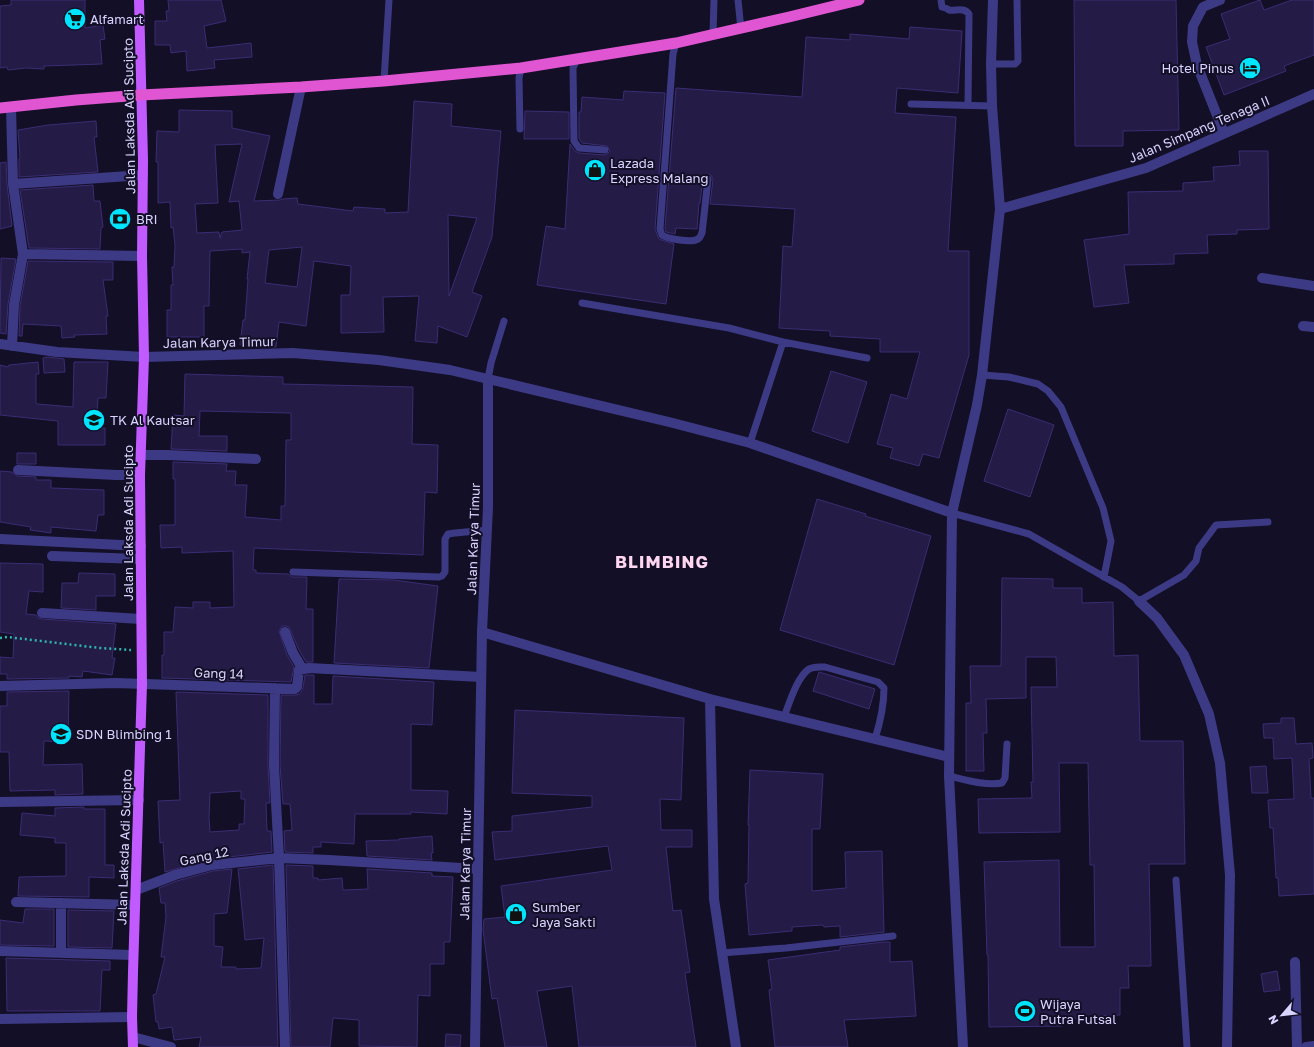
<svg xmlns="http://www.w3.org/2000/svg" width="1314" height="1047" font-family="'Golos Text',sans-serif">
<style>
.building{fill:#241b47;stroke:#3b2d73;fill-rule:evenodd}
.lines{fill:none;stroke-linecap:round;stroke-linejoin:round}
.path{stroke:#2fb8b0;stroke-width:2.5;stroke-dasharray:2 3;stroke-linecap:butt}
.service{stroke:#3d3a85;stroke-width:7}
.minor{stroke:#3d3a85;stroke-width:10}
.tertiary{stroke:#3d3a85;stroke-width:10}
.primary{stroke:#c25bff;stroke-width:10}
.trunk{stroke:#e055d1;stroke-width:11}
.labels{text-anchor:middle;stroke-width:4;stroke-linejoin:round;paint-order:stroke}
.poi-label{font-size:13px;fill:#d9d4ff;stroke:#130f26;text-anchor:start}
.street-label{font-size:13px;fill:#d9d4ff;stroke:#130f26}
.district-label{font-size:17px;font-weight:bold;letter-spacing:1px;fill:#ffd6f0;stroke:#130f26}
</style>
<rect width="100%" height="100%" fill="#130f26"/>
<path class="building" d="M11,0H85V28L103,25L105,39L100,40L102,64L44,66V69L26,68L8,70L7,67L0,68V6L11,5Z
M168,0H221L226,21L204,26L207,48L251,43L252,57L214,60L215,68L187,71L186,51L171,53L170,45H155V21H167L166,11H169Z
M1074,0H1176L1179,130L1123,131V146H1075Z
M1260,0L1264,10L1292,0H1314V55L1284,66L1286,71L1224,95L1206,47L1230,39L1221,14Z
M910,27L962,31L958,93L897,88L895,113L956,117L948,251H969V355L939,458L923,454L919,466L890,458L893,448L877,444L891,394L907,399L920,352H880V339L830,336V331L779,328L783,246L792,247L795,209L710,204L713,179L711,175L708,174L704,176L703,178L700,203H699L697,229L676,228L675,234L666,232L665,228L676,88L802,97L806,37L850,40V34L909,39Z
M624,91L665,93L655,229L659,239L674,244L666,304L537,285L546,226L565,229L570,144L575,151L579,153L605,155L607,154L610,151L607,146L582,143L579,139V112H581L582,97L623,100Z
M414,101L452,104L451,126L501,131L492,237L472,292L482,296L467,337L438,326L437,343L415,341L419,296L383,297L384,332L341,333V295H350L351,266L314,261L306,326L279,322L276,347H261L240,345L243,320H245L248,279H247L250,252L242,253V249L210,251L209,306H204V337H167V310H171V285H173L172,267H174L175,245L173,227L171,228L170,202L158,203V162H156L157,131L179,132V110L232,111V128L270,136L254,201L280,200L282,199L297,198L298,204L353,211L354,207L385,209V213L408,212ZM242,144L229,202L239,201L242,230L222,232L220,238L219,232L197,233L195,204L218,203L215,145ZM448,215L477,218L449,296ZM302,247L297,287L265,283L269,250Z
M525,111L569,112V139H524Z
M96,121L97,137H94L98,172L19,177V159L20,158L18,130L48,125Z
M1239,151H1268L1269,229L1237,230V234L1207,235L1208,253L1174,254V264L1124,265L1129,303L1094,307L1084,240L1129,234L1128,192L1183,191V183L1214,181L1213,167L1240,165Z
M6,162L7,184L12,226L0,229V163Z
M93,185L94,201H100L103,227L101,228L100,249L29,248L20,190Z
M1,258L16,259L8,304L6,334L0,333Z
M28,261L113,262V280H103L108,316H106L107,334L74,335L75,337L62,338L61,326L23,324L22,336H19L20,306Z
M48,357L64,359L65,372L44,373L43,358Z
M38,362L39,374H36V403L37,404L73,407L74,362H108L106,398H98L96,428H105V445H58V421L0,415V365L8,367L9,365Z
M831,371L867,382L848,443L812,431Z
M185,374L283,377V384L413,387L412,444L438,445L437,493L425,492L423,555L254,548L253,570H256V573L288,574L292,577H307L306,609H313V662H306L299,650L289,627L286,626H282L279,631L287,655L294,667L291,682L162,678V655H164V632H173L175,607L193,608V602H210V608L234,607L233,551L182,553V547L161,548L160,525H175V479H173V462L227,464L226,471H236L235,485H247L245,517L281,520V506H285L286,440H291V413L200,411L199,436H227V451L171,449L173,415L184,416Z
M1008,409L1054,425L1030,497L984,481Z
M17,453H36V464H17Z
M0,471L12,472L17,476L36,477V480H51V488L104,490V515H98L96,531L51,527V533L30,530L31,527L0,522Z
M817,499L866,514L865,516L931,536L894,665L780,630Z
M0,563L43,564V592L29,591L26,614L36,615L38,618L42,619L116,624L112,658H115L112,675L83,671L82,677L69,676V678L7,679V674H0V657L13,658L14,634L0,632Z
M79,573L115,574V596H96V610L61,608L62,583H78Z
M1002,578L1053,579V588H1082V603L1113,602L1114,656L1138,655L1140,741H1183L1185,864H1149L1151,966H1128L1129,988H1120V1015L1093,1016V1018L1062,1019V1026L989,1027L988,955H987L984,862L1059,860L1060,947H1095L1094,865H1090L1088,763H1059L1060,832L979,833L978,799L1032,798L1031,782H1033L1031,687H1057L1056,657H1026V698L986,699L987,733H983L984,771H966V703H971L970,666H1001Z
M339,579L394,580L438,586L429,668L334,663Z
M819,672L875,689L869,709L813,691Z
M305,675H314V704H332L333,676L434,682L432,725L411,724V790L448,791L447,814L411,812V814H355L354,844L321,842V847H313V853L285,852L284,831L292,830L290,804H283L280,765L281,695H295L300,694L303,688Z
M69,691L68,742L44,741L43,765L82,764L83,794L55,795V790L10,791L9,752H0V706H7V692Z
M176,692L268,695V765L270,803H266L267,831H271L272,852L211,859L165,872L163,842L160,843L158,801L180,800ZM241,791V799H245L244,824H239V830L210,832L209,818L210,793Z
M515,710L684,718L681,800L660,799L661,830H692V847H666L673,911L681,910L690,972L685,973L696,1047H579L572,986L537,991L547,1047H505L497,998L492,999L483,930L484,919L505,917L501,886L612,870L608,846L495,860L492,832L512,831V816L592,807V796L512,793Z
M1281,718H1294L1296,744L1312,743L1313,758L1309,759L1311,798H1314V894L1279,896L1278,878H1276L1273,828H1270L1268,800L1294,799L1292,758L1274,759L1273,738H1264L1263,724L1281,723Z
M1266,766L1268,793H1252L1250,767Z
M750,770L823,774L820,829H812V891L846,888L845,852L882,851L884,932L840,937V926L824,927L823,925L792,927V931L749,935L745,884L748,883L749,825H748Z
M84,807V809H105V865H114V878L89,877V897L18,896L19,877L66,876V843H55V838L20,835L22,813L55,816V808Z
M432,836L433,853H431L432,860L367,856L366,841L399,840V839Z
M273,865L278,1047H199L201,1037L174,1040L172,1027L159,1029L158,1022H156L153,995L156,994L165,957H161L166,917L165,903H161L159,888L177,881L213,871L232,869L227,913L214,914V946L223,947L221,967H236V969L261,968L264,938L245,940L238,869Z
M286,865L313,866V878H318V880L342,878L343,890L368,889L367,869L432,873V876L453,877L450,942H444V964H430V996L418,995L417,1047L359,1046V1020L333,1018L330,1047H291Z
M25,909H54V946L0,945V920L23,923Z
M68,910L114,911L112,948L68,947Z
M884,942H890V962L912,961L916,1016L844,1020L848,1047H775L769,990L772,989L768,960L840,950V947Z
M6,958L110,961V970H102L100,1011H7Z
M1277,971L1280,990L1264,992L1261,974Z
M446,1034L461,1035L460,1047H445Z"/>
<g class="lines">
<path class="path" d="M0,638L7,637L100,648L131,650"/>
<path class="service" d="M738,0L741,29
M941,0L942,7C943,7 948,9 949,10C956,11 964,7 969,14L968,104
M713,34L714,0
M676,43L673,54L660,229L662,235C667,239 692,243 698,239C700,238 701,235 702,233L708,179
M577,59L573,68L574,141L579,148L605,150
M991,64H1015L1018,61L1017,0
M384,81L389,0
M911,104L992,106
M520,129L519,78L521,68
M582,303L729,328L783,342
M982,375L1009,377L1038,384L1048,391L1061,407L1103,508L1111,541L1104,577
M488,379L491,363L504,321
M750,443L783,342L867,358
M952,513L1029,534L1122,587L1139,601L1184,575L1196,561L1199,548L1216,525L1268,522
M293,572L439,577L442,576L445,572V539L448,534L455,533L487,530
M784,717C789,704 797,677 809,669C814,666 820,667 825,667L878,682L884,688C884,706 880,723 875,739
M949,776C966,780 985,786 1002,783L1005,778L1007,744
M1176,880L1187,1047
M721,953L786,948L893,936"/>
<path class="minor" d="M1220,0L1203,7L1193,26L1192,42L1197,65L1224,133
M11,107L13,184L23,254L14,305L12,346
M13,184L143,175
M278,194L301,87
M1000,209L1146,168L1314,94
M23,254L142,256
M1262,278L1314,286
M1303,326L1314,327
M0,344L57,352L144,357
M488,379L669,422L750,443L952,513
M141,455H168L256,459
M18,470L116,475H140
M0,539L141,546
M52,556L140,559
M1139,601L1157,618L1184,655L1209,714L1220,763L1230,875L1227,1047
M42,613L141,619
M285,632L293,653L302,668
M482,632L710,699L949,757
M0,686L116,683L295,689L297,687L299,670L309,668L481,677
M275,688L274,765L279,858L285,1047
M710,699L714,899L736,1047
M0,802L139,800
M136,890L175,875L212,865L279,858L329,860L478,869
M16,902L135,905
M0,951L133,955
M61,953V903
M1295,962L1297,1047
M0,1019L132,1017
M133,1037L171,1047
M963,1047L949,776L952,513L977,405L982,375L1000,209L992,106L991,64L993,0"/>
<path class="tertiary" d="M144,357L293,353L379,360L450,370L488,379V507L482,632L475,1047
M1306,1047L1314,1046"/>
<path class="primary" d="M133,1047L132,1017L133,972L142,684L140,475L144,357L142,256L143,160L139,0"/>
<path class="trunk" d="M0,108L76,100L141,95L301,87L384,81L521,68L676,43L789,17L859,0"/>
</g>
<defs>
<g id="supermarket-disc" transform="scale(1.15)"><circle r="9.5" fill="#00e5ff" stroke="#130f26"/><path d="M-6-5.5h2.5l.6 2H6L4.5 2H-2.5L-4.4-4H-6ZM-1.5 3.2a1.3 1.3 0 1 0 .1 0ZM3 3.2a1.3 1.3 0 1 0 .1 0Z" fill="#111"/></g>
<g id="hotel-disc" transform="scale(1.15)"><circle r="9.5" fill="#00e5ff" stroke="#130f26"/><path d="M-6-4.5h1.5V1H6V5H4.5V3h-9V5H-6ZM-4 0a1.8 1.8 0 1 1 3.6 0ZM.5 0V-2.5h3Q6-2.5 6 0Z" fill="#111"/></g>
<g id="shop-disc" transform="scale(1.15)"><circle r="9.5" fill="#00e5ff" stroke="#130f26"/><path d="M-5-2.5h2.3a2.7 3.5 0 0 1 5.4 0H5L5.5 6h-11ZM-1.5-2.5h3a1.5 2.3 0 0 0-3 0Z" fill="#111"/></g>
<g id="bank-disc" transform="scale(1.15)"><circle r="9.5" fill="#00e5ff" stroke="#130f26"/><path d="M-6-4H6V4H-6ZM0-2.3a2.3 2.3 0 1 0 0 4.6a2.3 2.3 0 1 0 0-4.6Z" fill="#111"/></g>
<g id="school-disc" transform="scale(1.15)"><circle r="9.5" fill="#00e5ff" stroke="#130f26"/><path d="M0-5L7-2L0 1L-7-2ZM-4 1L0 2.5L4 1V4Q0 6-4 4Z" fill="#111"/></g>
<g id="stadium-disc" transform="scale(1.15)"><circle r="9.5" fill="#00e5ff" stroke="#130f26"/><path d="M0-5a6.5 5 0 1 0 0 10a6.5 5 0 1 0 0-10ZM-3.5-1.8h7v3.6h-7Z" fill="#111"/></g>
</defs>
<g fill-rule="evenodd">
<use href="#supermarket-disc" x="75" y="19"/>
<use href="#hotel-disc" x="1250" y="68"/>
<use href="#shop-disc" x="595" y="170"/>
<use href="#bank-disc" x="120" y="219"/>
<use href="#school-disc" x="94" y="420"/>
<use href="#school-disc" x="61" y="734"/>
<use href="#shop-disc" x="516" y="914"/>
<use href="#stadium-disc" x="1025" y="1011"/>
</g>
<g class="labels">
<g class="poi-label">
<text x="90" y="24">Alfamart</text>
<text x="1234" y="73" text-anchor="end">Hotel Pinus</text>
<text x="610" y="168">Lazada<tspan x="610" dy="15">Express Malang</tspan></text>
<text x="136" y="224">BRI</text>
<text x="110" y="425">TK Al Kautsar</text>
<text x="76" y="739">SDN Blimbing 1</text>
<text x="532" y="912">Sumber<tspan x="532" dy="15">Jaya Sakti</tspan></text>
<text x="1040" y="1009">Wijaya<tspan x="1040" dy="15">Putra Futsal</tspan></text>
</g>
<g class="street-label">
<text transform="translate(129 116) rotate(-91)" y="5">Jalan Laksda Adi Sucipto</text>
<text transform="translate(1199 129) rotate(-23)" y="5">Jalan Simpang Tenaga II</text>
<text transform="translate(219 342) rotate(-1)" y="5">Jalan Karya Timur</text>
<text transform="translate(128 523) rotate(-90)" y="5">Jalan Laksda Adi Sucipto</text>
<text transform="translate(473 539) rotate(-88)" y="5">Jalan Karya Timur</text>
<text transform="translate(219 673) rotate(2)" y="5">Gang 14</text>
<text transform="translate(124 847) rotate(-88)" y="5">Jalan Laksda Adi Sucipto</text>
<text transform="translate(204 856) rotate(-12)" y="5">Gang 12</text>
<text transform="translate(465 864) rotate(-89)" y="5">Jalan Karya Timur</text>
</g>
<g class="district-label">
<text x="662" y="568">BLIMBING</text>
</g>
</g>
<g transform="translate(1282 1015) rotate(242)" stroke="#130f26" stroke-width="3" paint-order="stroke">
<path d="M0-3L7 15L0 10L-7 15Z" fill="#d9d4ff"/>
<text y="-6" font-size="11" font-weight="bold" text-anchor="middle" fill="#d9d4ff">N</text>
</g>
</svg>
